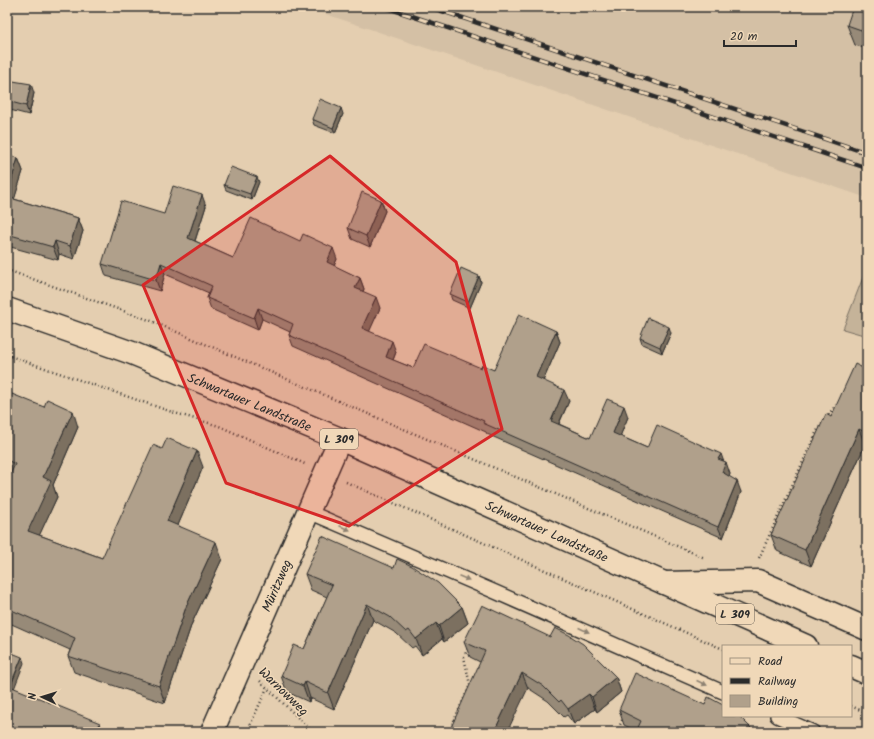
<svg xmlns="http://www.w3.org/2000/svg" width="874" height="739" font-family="Kalam,sans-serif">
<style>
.built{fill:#d4c0a5}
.green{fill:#c5b399;stroke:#786f62}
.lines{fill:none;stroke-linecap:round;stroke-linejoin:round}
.service-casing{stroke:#2b2b2b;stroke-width:16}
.minor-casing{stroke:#2b2b2b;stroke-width:25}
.primary-casing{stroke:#2b2b2b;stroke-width:25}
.path{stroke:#2b2b2b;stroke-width:2.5;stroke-dasharray:1 3;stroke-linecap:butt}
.service{stroke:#f0d8b8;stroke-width:13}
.minor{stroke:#f0d8b8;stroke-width:22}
.primary{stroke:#f0d8b8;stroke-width:22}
.rail-casing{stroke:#2b2b2b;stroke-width:4.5}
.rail{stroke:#f0d8b8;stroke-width:3;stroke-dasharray:9;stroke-linecap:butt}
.wall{fill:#978a78;stroke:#2b2b2b}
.shaded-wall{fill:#7b7061;stroke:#2b2b2b}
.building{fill:#b0a08b;stroke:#2b2b2b}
.oneway{fill:#8e8272}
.marked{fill:#d62828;fill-opacity:0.2;stroke:#d62828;stroke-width:3;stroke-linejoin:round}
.labels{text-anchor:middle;stroke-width:3;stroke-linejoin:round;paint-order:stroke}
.shield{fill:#f0d8b8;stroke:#665f55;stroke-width:1}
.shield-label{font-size:12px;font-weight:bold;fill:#2b2b2b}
.street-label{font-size:13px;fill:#2b2b2b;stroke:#f0d8b8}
</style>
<rect width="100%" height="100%" fill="#e4ceb0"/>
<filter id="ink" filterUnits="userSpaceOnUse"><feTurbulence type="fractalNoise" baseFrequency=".025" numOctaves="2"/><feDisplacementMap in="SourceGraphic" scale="8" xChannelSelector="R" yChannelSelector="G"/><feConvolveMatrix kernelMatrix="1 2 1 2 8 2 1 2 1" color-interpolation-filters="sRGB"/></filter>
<g filter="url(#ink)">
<path class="built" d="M305,7H867V198Z"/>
<path class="green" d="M867,267V336L843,329Z"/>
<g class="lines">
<g class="service-casing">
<path id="service" d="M309,512L493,591L723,692
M777,716L813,732"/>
</g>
<g class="minor-casing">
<g id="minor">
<path d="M664,583L758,581L867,629"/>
<path id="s1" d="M212,732L340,439"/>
</g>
</g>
<g class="primary-casing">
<g id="primary">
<path id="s2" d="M7,309L132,353L340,439L806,646"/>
<path d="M851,666L867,673"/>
</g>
</g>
<path class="path" d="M7,270L149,320L705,558
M7,355L175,413L219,426L305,464
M826,418L836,405
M346,482L723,649
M759,558L817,431L822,423
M260,681L313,732
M851,706L867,713
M247,732L267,688
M449,732L470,685L464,657L468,648
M617,732L623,718"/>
<use href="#service" class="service"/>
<use href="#minor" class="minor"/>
<use href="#primary" class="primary"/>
<g class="rail-casing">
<path id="rail" d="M385,7L867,168
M430,7L867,153"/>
</g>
<use href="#rail" class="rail"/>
</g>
<path class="wall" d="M867,7V49L855,45L847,25Z
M7,80L34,93L29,115L10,110L7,125Z
M343,114L335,133L314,125L312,119Z
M7,155L18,158L23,171L14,199L78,218L83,231L74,259L59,254L58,260L7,246Z
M259,182L252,200L226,190L224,185Z
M381,200L385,211L370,247L352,239L348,228Z
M206,206L195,241L233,258L337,259L334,266L360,278L364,289L363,292L380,308L369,331L396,352L393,360L413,368H481L494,370L556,331L560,342L543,381L569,401L559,424L590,438L628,417L620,436L647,448L724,462L730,474L729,476L741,492L723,538L514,446L487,434L486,432L293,346L289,335L290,332L262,319L258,330L211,309L207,298L209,293L165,274L160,291L106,276L102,264L164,214Z
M479,276L481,282L470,308L452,300L450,294Z
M671,333L662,353L642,344L640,338Z
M867,370V446L865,445L811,566L777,551L771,535L831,417Z
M7,392L78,427L53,485L57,497L39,535L102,558L203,467L178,525L222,559L192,623L165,703L74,672L68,656L70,650L7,622V482L10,475L7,473Z
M305,574L462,607L468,623L444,642L442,639L422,655L415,646L412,648L396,633L373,620L334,709L310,698L309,702L287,692L281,676L304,649L327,597L311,590Z
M464,642L616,677L621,692L597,712L595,709L574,724L567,715L564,717L548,701L528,688L480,662L470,657Z
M705,705H723L636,731L624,725L619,710Z"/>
<path class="shaded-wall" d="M31,84L34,93L29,115L26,106Z
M7,102L10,110L7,125Z
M341,108L343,114L335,133L333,128Z
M18,158L23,171L11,210L7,199V195Z
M257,177L259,182L252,200L250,194Z
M202,195L206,206L192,250L188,238Z
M381,200L385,211L370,247L366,236Z
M78,218L83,231L74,259L70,246Z
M55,241L59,254L58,260L53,247Z
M333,248L337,259L331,273L327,262Z
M161,263L165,274L160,291L156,280Z
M479,276L481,282L470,308L468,302Z
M360,278L364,289L359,299L355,288Z
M376,297L380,308L366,339L362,328Z
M258,308L262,319L258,330L254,318Z
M669,327L671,333L662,353L660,347Z
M556,331L560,342L540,388L536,377Z
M392,341L396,352L390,368L386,357Z
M564,390L569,401L555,432L551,421Z
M624,406L628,417L617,444L613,433Z
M73,411L78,427L53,485L57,497L34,547L28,531L43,477Z
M859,429L865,445L811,566L805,550Z
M197,451L203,467L173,537L167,521Z
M721,454L725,465L726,462L730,474L726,483L722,472L718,459Z
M737,481L741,492L723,538L718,527Z
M216,542L222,559L192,623L165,703L159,686L186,607Z
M367,604L373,620L334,709L328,693Z
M462,607L468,623L444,642L439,626Z
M436,623L442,639L422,655L416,639Z
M22,657L24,663L12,694L10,688Z
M522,673L528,688L507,732H494Z
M616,677L621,692L597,712L592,697Z
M305,682L310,698L309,702L303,686Z
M589,694L595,709L574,724L568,709Z
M100,723L103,732H96Z"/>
<path class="building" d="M853,7H867V32L847,25Z
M7,80L31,84L26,106L7,101Z
M320,99L341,108L333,128L312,119Z
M7,155L18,158L7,195Z
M231,167L257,177L250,194L224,185Z
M173,186L202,195L188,238L233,258L251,218L300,241L303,234L333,248L327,262L360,278L355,288L376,297L362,328L392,341L386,357L413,368L424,344L481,368L482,365L494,370L519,314L556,331L536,377L564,390L551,421L590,438L607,399L624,406L613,433L647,448L657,425L721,454L718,459L726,462L722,472L737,481L718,527L510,435L483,423L484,421L289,335L293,324L258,308L254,318L207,298L212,286L161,263L156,280L102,264L121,201L164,214Z
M362,192L381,200L366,236L348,228Z
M7,197L78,218L70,246L55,241L53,247L7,234Z
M461,268L479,276L468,302L450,294Z
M648,318L669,327L660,347L640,338Z
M855,364L867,370V433L859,429L805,550L771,535L826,414L831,417Z
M7,392L44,407L47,399L73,411L43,477L51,481L28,531L102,558L153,445L162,449L167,438L197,451L167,521L216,542L186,607L159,686L68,656L75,638L7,608V482L15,464L7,460Z
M322,536L394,568L397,559L412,566L438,583L462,607L439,626L436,623L416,639L409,630L406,632L390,617L367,604L328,693L305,682L303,686L281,676L294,645L304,649L332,585L305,574Z
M482,605L550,637L555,628L569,635L583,644L616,677L592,697L589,694L568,709L561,700L559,702L543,686L522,673L494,732H449L485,651L464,642Z
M7,651L22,657L10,686L7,685Z
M635,673L705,705L708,697L723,705V716H739L755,732H636L641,721L619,710Z
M7,685L100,723L96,732H7Z"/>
<defs><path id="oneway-solid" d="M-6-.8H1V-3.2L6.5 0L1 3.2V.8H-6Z"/></defs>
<g class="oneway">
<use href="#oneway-solid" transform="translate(345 528) rotate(23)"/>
<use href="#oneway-solid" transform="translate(464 578) rotate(23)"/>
<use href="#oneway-solid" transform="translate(584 630) rotate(24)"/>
<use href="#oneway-solid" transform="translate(702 683) rotate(24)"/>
</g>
</g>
<path class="marked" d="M330,156L456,262L502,429L349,526L226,483L143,285Z"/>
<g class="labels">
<g class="shield">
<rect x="320" y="429" width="38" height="20" rx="3"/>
<rect x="716" y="604" width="38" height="20" rx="3"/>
</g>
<g class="shield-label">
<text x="339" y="443">L 309</text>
<text x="735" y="618">L 309</text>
</g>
<g class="street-label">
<text dy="5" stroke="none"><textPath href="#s2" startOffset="260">Schwartauer Landstraße</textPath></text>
<text dy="5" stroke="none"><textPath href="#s2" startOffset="584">Schwartauer Landstraße</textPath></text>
<text dy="5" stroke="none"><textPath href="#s1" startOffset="160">Müritzweg</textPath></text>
<text transform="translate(284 691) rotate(44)" y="5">Warnowweg</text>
</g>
</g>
<rect width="874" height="739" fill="none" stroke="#f0d8b8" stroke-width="24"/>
<rect x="12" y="12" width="850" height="715" fill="none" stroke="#2b2b2b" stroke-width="1.5" filter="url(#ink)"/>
<rect x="722" y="645" width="130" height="72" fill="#f0d8b8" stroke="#a19380"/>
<rect x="730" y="658" width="20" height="6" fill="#f0d8b8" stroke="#a19380"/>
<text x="758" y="665" font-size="12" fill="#2b2b2b">Road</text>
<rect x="730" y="678" width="20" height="6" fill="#2b2b2b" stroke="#a19380"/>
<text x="758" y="685" font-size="12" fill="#2b2b2b">Railway</text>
<rect x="730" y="695" width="20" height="12" fill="#b0a08b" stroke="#a19380"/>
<text x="758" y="705" font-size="12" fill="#2b2b2b">Building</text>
<g transform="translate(42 697) rotate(274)" stroke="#f0d8b8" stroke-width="3" paint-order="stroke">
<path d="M0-3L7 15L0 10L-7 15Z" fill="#2b2b2b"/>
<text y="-6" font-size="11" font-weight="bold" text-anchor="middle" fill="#2b2b2b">N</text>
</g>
<path d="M724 40v6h72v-6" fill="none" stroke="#2b2b2b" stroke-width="2"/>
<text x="730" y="40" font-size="12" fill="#2b2b2b" stroke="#f0d8b8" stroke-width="3" paint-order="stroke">20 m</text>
</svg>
